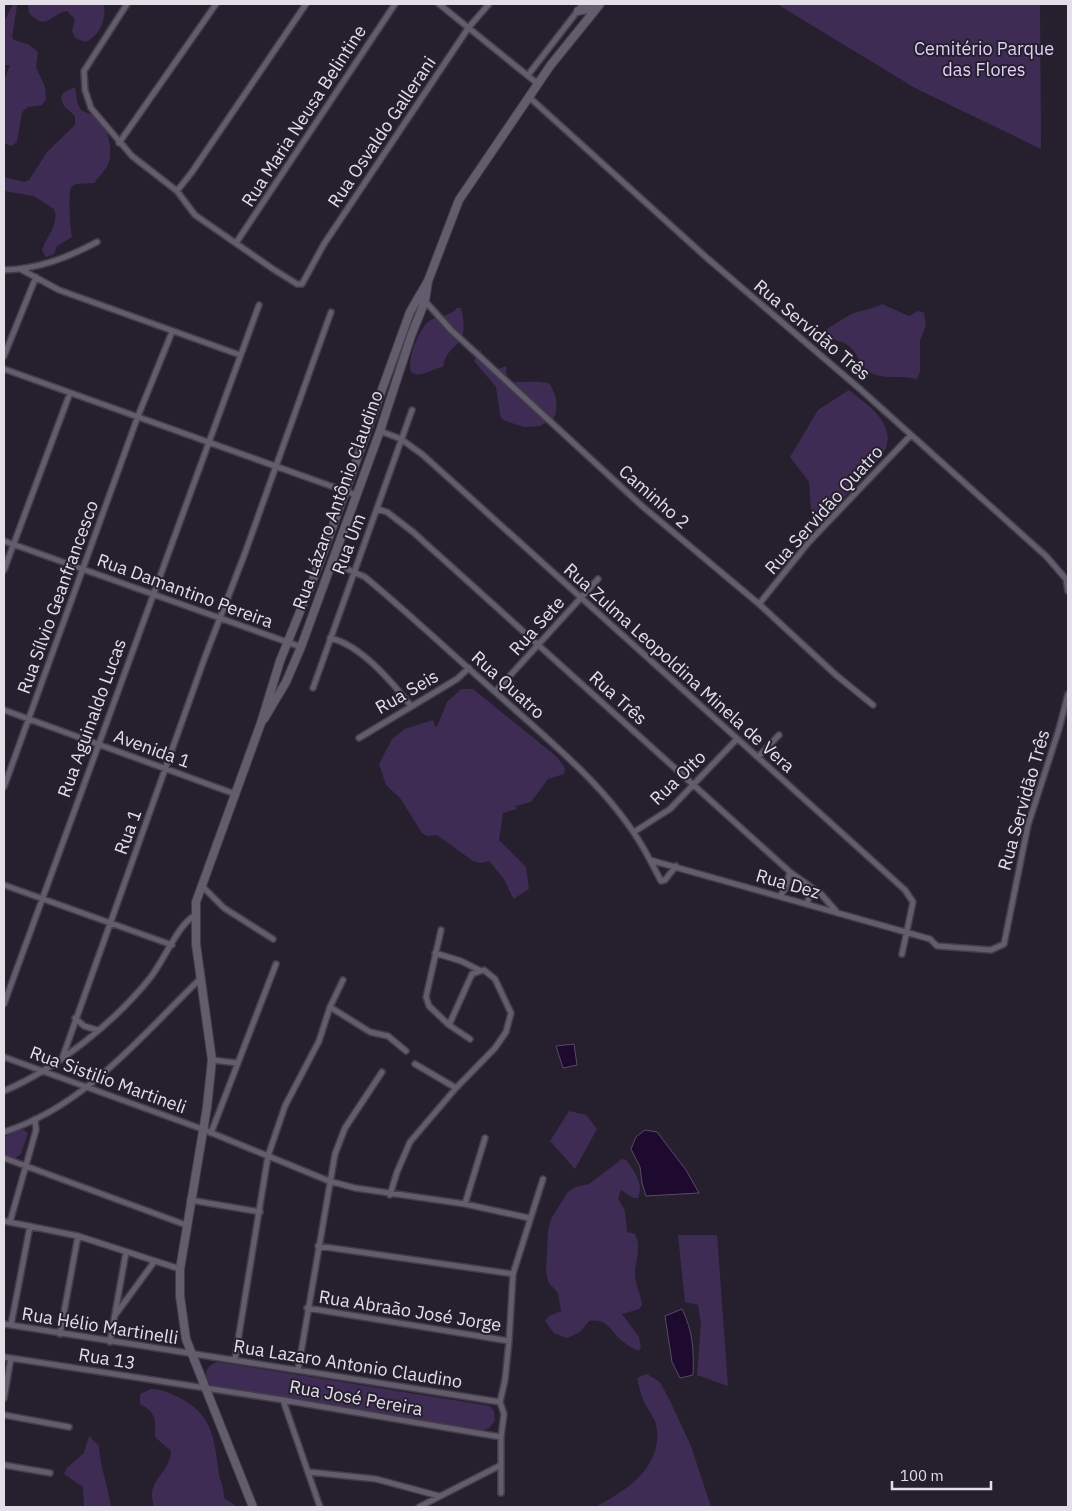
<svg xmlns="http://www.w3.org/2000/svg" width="1072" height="1511" font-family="'IBM Plex Sans',sans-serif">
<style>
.green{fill:#3f2c54}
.water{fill:#1e092f;stroke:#594967}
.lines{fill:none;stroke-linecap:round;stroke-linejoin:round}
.street-casing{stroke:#423d49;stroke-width:8}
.secondary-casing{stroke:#423d49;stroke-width:10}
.street{stroke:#635c6c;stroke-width:5}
.secondary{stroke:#635c6c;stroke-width:8}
.labels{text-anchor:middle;stroke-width:4;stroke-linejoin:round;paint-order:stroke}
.park-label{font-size:18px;fill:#e1cef9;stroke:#26202e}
.street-label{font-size:18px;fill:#e3dfe9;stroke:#26202e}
</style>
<rect width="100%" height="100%" fill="#26202e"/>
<path class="green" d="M13,4H17V6L12,37L14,40L28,44L38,52L36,67L45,87L46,99L42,105L28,107L22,112L17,142L11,146L4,143V80L10,65H4V22Z
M28,4H104C106,20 101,34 86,42L75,38L72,31L75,19L67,11C49,14 47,32 29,13Z
M777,4H1040L1041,149L915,88Z
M75,87L77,102L81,110L98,118L106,127L110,145V159L107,167L94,183L76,184L71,187C68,198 70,226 72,237L57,246L54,254L46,257L42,250C46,237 60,224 54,209L34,196L4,191V177L24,182L29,180L47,152L75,125V116L64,106L61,98L63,93Z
M882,304L909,316L918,311L924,313L926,326L920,340V372L917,379C903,375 885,380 871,373C860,367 858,353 849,346C842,340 832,341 824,335L825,330C834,325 842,319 850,315C859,310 871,310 882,304Z
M457,308H461C471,353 449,337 443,367C432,368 424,378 412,373C405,363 419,329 429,321C437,316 452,316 457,308Z
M480,349L491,372L506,366L507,382C520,383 540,380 550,384C556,396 559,404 554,418L540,426L524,427L503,420L500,415L496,387L474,361Z
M849,390C856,396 864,401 871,408C904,439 883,462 851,480L854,488C838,499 837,520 816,525L811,509L809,482L790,457L818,410Z
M461,689H473L557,757L565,768L564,774L548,779L531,802L515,806L517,809L503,813L499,840L526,867L529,889L515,898H513L504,879L489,861L481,863L473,861L437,835L427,836L422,833L400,798L386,785L379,764L392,739L405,729L433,720L435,726L437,727L447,702Z
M569,1111L586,1115L597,1129L575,1169L550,1141Z
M22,1129L28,1133L21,1154L15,1158L4,1155V1137Z
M622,1159L626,1160C634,1171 644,1183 638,1198H633L621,1190L618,1198L625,1211L627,1232L635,1234C642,1248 635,1259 635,1274C635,1283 641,1295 642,1305L639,1309L622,1314L639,1337L641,1348L638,1351C632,1348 626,1344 621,1340C609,1329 607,1318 589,1321L580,1332L567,1338L554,1333L545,1321L549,1316L561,1311L558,1293L549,1283L546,1272L548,1231L551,1219L568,1192L576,1187L589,1184Z
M678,1235H717L728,1386L697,1375L701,1324L698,1305L685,1302Z
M218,1362L490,1406L494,1411L495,1421L489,1428L483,1430L212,1386C202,1377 205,1365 218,1362Z
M647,1374L660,1382L671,1403L691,1446L711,1507H595C627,1491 665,1465 656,1424C654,1417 648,1410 645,1404C641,1396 639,1386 637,1378Z
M151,1389C162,1389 170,1393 180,1398C211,1414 214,1436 218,1468C219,1479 224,1486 224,1498L237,1507H154C145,1479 170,1475 171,1451L155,1437C156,1420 156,1412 140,1404V1394Z
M89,1436L99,1446C100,1467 108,1486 111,1507H84L83,1487L64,1474L67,1468L84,1453Z"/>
<path class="water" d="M574,1044L577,1065L563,1068L556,1046Z
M645,1130L657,1132L686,1170L699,1193L646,1196L642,1183L640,1167L631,1149L636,1137Z
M682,1309C693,1331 694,1351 693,1375L680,1378L672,1362L665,1316Z"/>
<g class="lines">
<g class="street-casing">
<path id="street" d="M127,4L84,71L85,90L91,108L132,156L177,191L195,215L273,269L297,284H302L324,244L356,196L469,27L489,4
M439,4L538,84
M528,75L583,4
M529,97L707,258L860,389L1046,556L1066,579L1068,591
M119,143L216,4
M177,191L192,172L306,4
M236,243L395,4
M4,270C38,269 67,258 97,242
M22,270L59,290L240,355
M425,301L451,330L642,506L759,604L836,675L873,705
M4,356L36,277
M4,369L356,495
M380,431L401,439L423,455L905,890L913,902L902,954
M377,509L387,512L413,532L790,872L821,894L836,911
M4,541L301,647
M333,563L365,577C412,616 456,658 502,698C556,747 616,794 650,860L930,939L937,946L991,950L1004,944L1028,825L1059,729L1068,694
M4,570L70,393
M759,604L809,542L911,435
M330,638C361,645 392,682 411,706
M313,688L412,410
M495,692L598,579
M4,710L235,794
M359,738L457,679L469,668
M758,757L779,735
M4,787L138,416L172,332
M634,832L670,809L737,739
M650,860L661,881L665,880L676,866
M4,885L172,945
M201,885L224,908L273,939
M780,896L785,889L790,872
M807,904L812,888
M441,930L426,997L429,1006L449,1025
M435,953L461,961L479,970
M4,1004L259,305
M330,1007L370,1032L388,1036L406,1051
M75,1018L84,1026L97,1030
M63,1056L205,657L245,553L331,312
M4,1057L202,1129L329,1181L355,1188L465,1204L529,1218
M212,1060L237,1063
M415,1064L456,1088
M4,1091C56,1069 115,1022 150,978C164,961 177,926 194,916
M4,1132C86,1106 142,1035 201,978
M211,1133L276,964
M4,1158L186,1225
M390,1195L397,1172L410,1142L456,1088L495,1048L506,1032L511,1013L495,979L484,970L472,974L449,1025L470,1039
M190,1200L260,1212
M465,1204L485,1138
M4,1221L78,1236L180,1269
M10,1222L36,1130L35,1119
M318,1246L513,1274
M307,1308L509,1341
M116,1314L154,1262
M4,1324L500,1402
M11,1325L30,1226
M60,1334L78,1236
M110,1342L126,1252
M4,1357L283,1400L501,1437
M235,1359L268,1156L285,1106L319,1041L330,1007L343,980
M298,1370L335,1154L345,1128L382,1072
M4,1398L11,1358
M283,1400L320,1507
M4,1415L69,1427
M4,1465L50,1473
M309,1472L376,1479L439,1496
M501,1493V1437L504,1414L500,1402L505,1380L509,1341L513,1274L543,1179
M419,1507L501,1465"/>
</g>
<g class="secondary-casing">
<path id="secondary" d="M578,11L597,7
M264,719L286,682L301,647L380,431L411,336L425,301L428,281L459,200L550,66L600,4
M253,1507L186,1339L180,1296V1269L207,1107L212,1060L196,944V902L261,723L280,661L318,567L410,312L428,281"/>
</g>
<use href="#street" class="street"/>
<use href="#secondary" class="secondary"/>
</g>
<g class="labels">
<g class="park-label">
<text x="984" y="55">Cemitério Parque<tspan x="984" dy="21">das Flores</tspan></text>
</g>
<g class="street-label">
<text transform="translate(304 116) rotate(-57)" y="6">Rua Maria Neusa Belintine</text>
<text transform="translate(382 132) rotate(-56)" y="6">Rua Osvaldo Gallerani</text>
<text transform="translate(812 330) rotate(40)" y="6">Rua Servidão Três</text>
<text transform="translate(654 497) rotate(41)" y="6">Caminho 2</text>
<text transform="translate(338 500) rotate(-70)" y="6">Rua Lázaro Antônio Claudino</text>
<text transform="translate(824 510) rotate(-48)" y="6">Rua Servidão Quatro</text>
<text transform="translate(349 544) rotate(-69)" y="6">Rua Um</text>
<text transform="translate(185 591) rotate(20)" y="6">Rua Damantino Pereira</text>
<text transform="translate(58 597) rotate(-70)" y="6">Rua Sílvio Geanfrancesco</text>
<text transform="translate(537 626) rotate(-48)" y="6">Rua Sete</text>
<text transform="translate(679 668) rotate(42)" y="6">Rua Zulma Leopoldina Minela de Vera</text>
<text transform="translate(508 685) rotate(42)" y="6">Rua Quatro</text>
<text transform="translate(407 692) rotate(-30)" y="6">Rua Seis</text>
<text transform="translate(618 698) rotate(42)" y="6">Rua Três</text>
<text transform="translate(92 718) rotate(-70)" y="6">Rua Aguinaldo Lucas</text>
<text transform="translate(152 749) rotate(20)" y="6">Avenida 1</text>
<text transform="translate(678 778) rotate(-44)" y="6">Rua Oito</text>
<text transform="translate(1024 800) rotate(-74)" y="6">Rua Servidão Três</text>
<text transform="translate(128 832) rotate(-70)" y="6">Rua 1</text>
<text transform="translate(788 884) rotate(16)" y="6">Rua Dez</text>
<text transform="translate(108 1080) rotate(20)" y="6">Rua Sistilio Martineli</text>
<text transform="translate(410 1311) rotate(9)" y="6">Rua Abraão José Jorge</text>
<text transform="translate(100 1326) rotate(9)" y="6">Rua Hélio Martinelli</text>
<text transform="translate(107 1359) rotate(9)" y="6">Rua 13</text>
<text transform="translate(348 1364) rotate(9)" y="6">Rua Lazaro Antonio Claudino</text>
<text transform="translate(356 1398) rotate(10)" y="6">Rua José Pereira</text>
</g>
</g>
<rect width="1072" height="1511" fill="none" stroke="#e3dfe9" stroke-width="10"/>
<path d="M892 1481v8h99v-8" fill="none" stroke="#e3dfe9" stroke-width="2.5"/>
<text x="900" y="1481" font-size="15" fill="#e3dfe9" stroke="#26202e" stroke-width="4" paint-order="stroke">100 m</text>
</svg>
